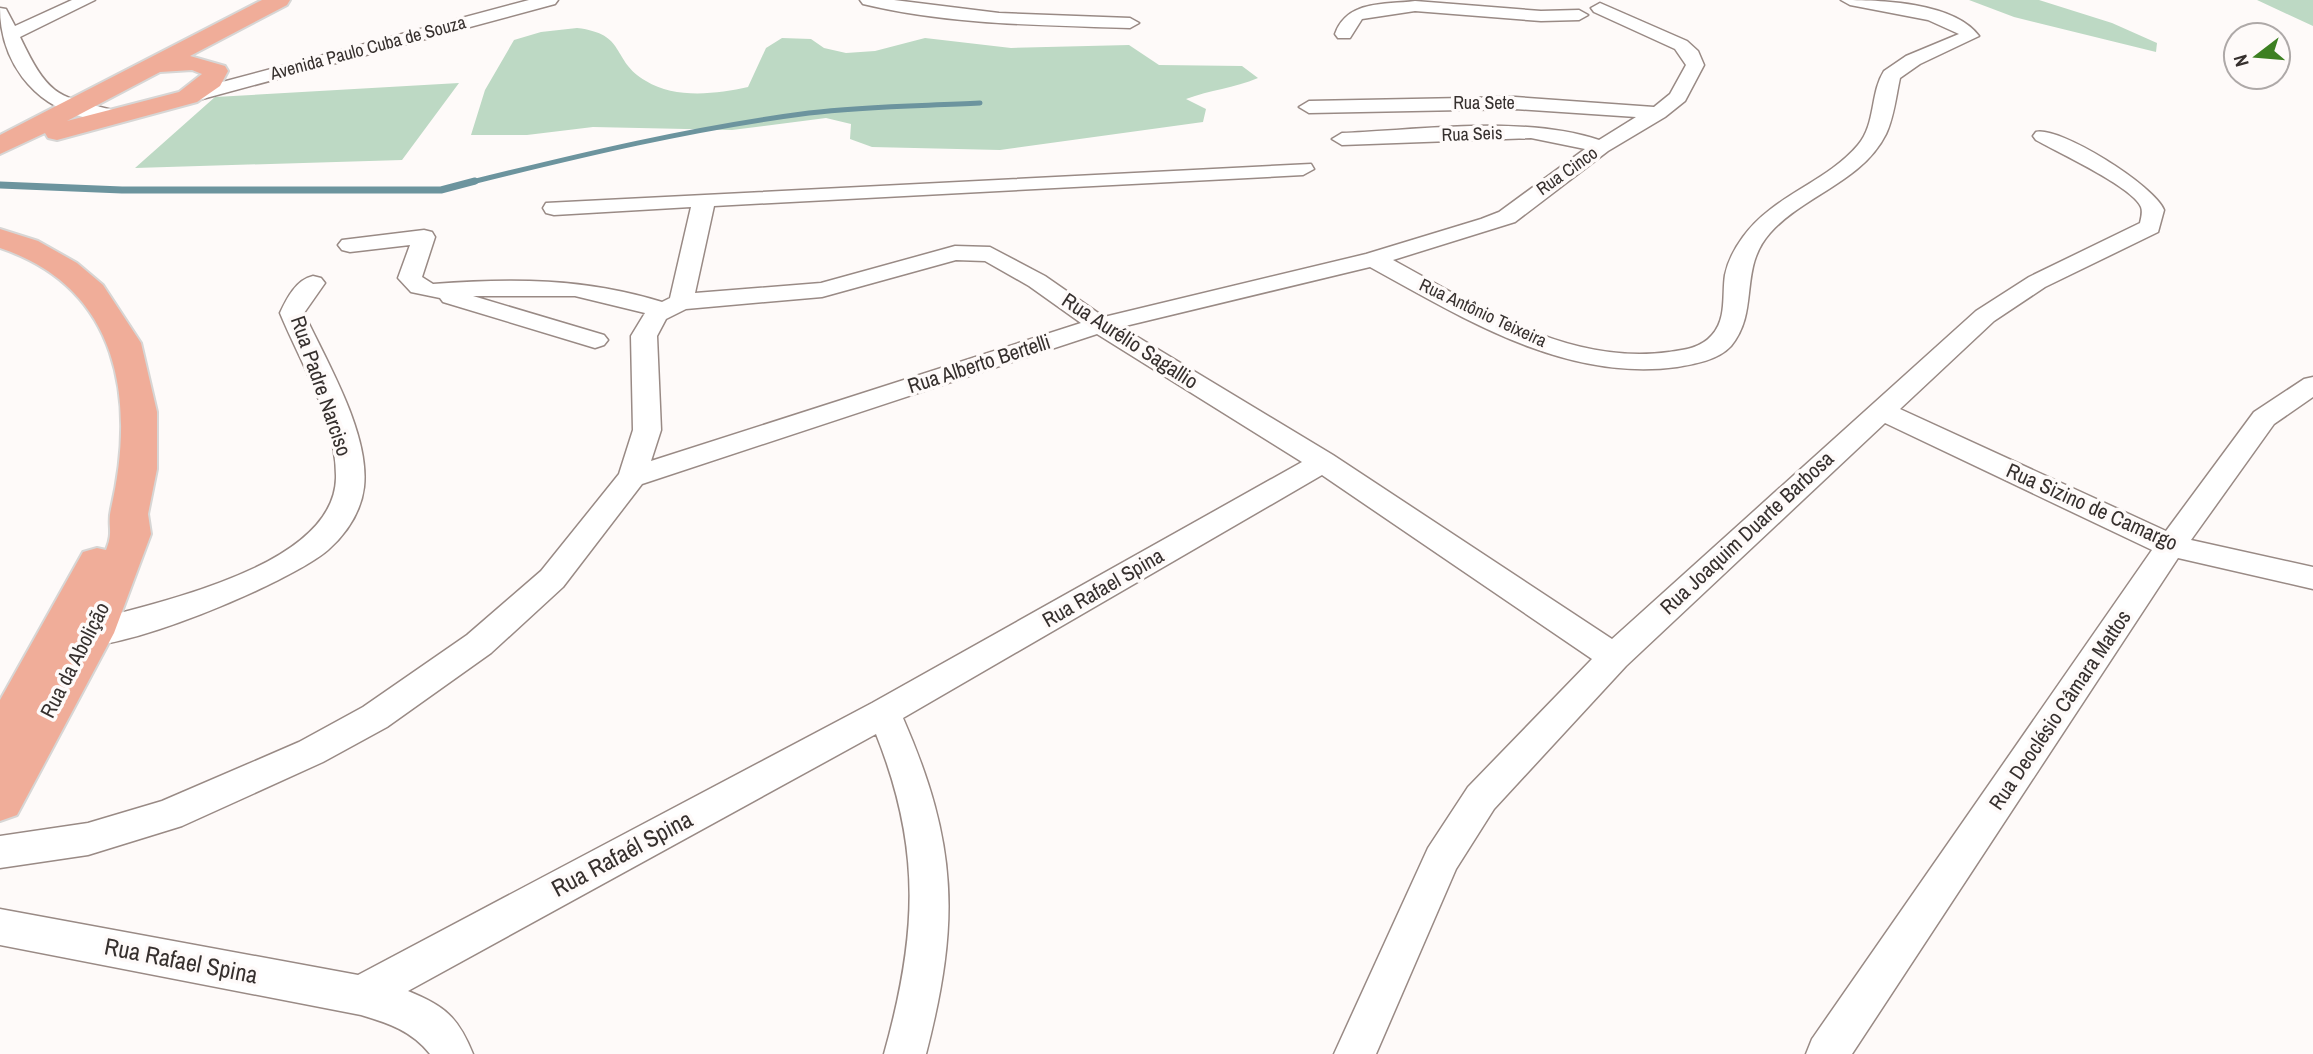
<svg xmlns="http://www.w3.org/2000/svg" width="2313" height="1054" font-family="'Archivo Narrow',sans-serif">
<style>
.green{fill:#bdd9c4}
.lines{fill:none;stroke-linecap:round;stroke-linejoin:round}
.stream-far1{stroke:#6c949e;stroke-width:5}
.stream{stroke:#6c949e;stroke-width:7}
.minor-casing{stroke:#998a85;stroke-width:3}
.major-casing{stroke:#d7d6d5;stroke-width:4}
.minor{fill:#fff;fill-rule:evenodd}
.major{fill:#f0ad99;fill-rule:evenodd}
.labels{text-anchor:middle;stroke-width:7;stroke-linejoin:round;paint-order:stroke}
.far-street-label{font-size:18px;fill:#36302e;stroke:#fefaf9}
.street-label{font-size:21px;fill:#36302e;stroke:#fefaf9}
.near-street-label{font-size:24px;fill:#36302e;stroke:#fefaf9}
</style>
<rect width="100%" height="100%" fill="#fefaf9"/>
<path class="green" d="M1969,0H2039L2112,23L2157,43L2156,52L2014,17Z
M2257,0H2313V26Z
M577,28C628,34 610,60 646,81C675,99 717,94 748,87L766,48L782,38L811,39L824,48L846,53L875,51L925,38L1011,48L1129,45L1159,65L1242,66L1258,78C1234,88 1210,90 1186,99L1206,109L1203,122L1000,150L872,147L850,139L851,124L826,118L732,130L593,127L527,135H471L485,90L514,40L541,32Z
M459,83L402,160L135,168L215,97Z"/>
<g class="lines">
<path class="stream-far1" d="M468,183C581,155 693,128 809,113C865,106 923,106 980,103"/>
<path class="stream" d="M0,185L122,190H441L475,181"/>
<g class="minor-casing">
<path id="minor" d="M72,0H95L20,37C50,100 58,96 121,112L124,116L121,120C109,123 95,120 83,117C32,104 0,60 0,8L6,9L15,26Z
M529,0H558L555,4L195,101L188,103L178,97L181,93Z
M860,0H894L999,13L1130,18L1139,23L1130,28C1041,25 950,25 863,4Z
M1841,0C1880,0 1954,2 1979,36L1920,64L1900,78C1896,96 1894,117 1886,134C1862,182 1804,195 1770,233C1738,269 1760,311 1731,346C1718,360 1695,364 1677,367C1565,382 1465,319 1370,267L1121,327L1333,455L1612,639L1976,311L2029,277L2140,223C2141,218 2143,212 2141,207C2133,187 2057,152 2036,140L2033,136L2036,132C2060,126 2155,186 2164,210L2158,232L2045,287L1994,321L1900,409L2166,531L2254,412L2304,379L2313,377V397L2274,424L2191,540L2313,567V589L2178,558L1852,1054H1806L1812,1039L2152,550L1885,423L1626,666L1494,809L1456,869L1376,1054H1334L1428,848L1468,787L1592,659L1322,475L903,718C958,844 960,922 926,1054H884C917,936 922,849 876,734L408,991C445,1006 458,1017 473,1054H430C412,1031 388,1023 361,1015L0,945V909L358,975L872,703L1302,462L1097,334L642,484L563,587L491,653L387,727L323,762L182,826L88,855L0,868V836L88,823L162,801L299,742L363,707L467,635L541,571L619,474L633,430L631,336L645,313L575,296H473L604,335L608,340L604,345L595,348L443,302L440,298L411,292L398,278L410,245L350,252L342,250L338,245L342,240L424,230L432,232L435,237L422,277L433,284C512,278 585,278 662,302L670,298L691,207L554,215L546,213L543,208L546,203L1311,164L1314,169L1303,175L714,206L695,293L821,283L955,246L990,247L1045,276L1104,317L1366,254L1481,219L1499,212L1585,149L1531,138L1342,145L1332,139L1342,133C1422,130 1524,115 1599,140L1636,117L1515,109L1309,113L1299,107L1309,101L1515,97L1654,107L1670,94L1686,65L1675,49L1594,12L1591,8L1600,3L1687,41L1698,51L1704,65L1685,101L1665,117L1608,151L1515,222L1393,260C1477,306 1569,366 1669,352C1684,350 1701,348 1712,335C1727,319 1722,294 1725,275C1728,260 1735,248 1743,237C1773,195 1826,183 1858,145C1876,124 1870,93 1884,71L1906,56L1959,34L1928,20L1850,5ZM956,260L985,261L1029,286L1081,323L651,461L661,430L657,336L666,319L686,309L822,297Z
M1415,1L1541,11L1579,10L1588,15L1579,20L1541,21L1415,11L1362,19L1350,38H1338L1335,34C1347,0 1384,5 1415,1Z
M313,276L321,278L325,283L304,313C326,361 370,433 364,487C361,512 346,534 328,550C291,582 112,658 68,645L63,636L68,627C137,606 334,572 336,478C337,421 301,364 280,313C287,298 296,280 313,276Z"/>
</g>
<g class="major-casing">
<path id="major" d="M262,0H290L287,5L190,56L225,66L228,71L220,86L197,102L57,140L48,138L45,133L0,154V135ZM192,70L202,74L179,92L67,121L160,72Z
M0,229L38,241L77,263L103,285L141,343L157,412V469L148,514L151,534L114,633L17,815L0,821V700L83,552L97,548L106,550C114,531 107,526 111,509C136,400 120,288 0,248Z"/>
</g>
<use href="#minor" class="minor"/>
<use href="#major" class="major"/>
</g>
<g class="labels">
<g class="far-street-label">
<text transform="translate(368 48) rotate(-15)" y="6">Avenida Paulo Cuba de Souza</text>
<text x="1484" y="109">Rua Sete</text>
<text transform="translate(1472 134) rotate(-2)" y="6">Rua Seis</text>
<text transform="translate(1567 171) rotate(-35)" y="6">Rua Cinco</text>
<text transform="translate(1483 313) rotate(25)" y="6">Rua Antônio Teixeira</text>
</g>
<g class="street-label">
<text transform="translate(1130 341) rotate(33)" y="7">Rua Aurélio Sagallio</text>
<text transform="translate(979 364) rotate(-18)" y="7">Rua Alberto Bertelli</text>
<text transform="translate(321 386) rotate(71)" y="7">Rua Padre Narciso</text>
<text transform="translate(2092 507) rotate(24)" y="7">Rua Sizino de Camargo</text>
<text transform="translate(1747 533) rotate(-43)" y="7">Rua Joaquim Duarte Barbosa</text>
<text transform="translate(1103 588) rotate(-30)" y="7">Rua Rafael Spina</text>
<text transform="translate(75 660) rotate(-63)" y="7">Rua da Abolição</text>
<text transform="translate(2060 710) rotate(-56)" y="7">Rua Deoclésio Câmara Mattos</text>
</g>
<g class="near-street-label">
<text transform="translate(622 854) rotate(-28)" y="8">Rua Rafaél Spina</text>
<text transform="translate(181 961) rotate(11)" y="8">Rua Rafael Spina</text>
</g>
</g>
<g transform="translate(2257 56) rotate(254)"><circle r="33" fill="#fefaf9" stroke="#aea9a8" stroke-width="2"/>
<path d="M0-5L12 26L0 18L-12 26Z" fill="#3d8022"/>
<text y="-10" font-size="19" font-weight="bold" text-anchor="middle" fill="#36302e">N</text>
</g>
</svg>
